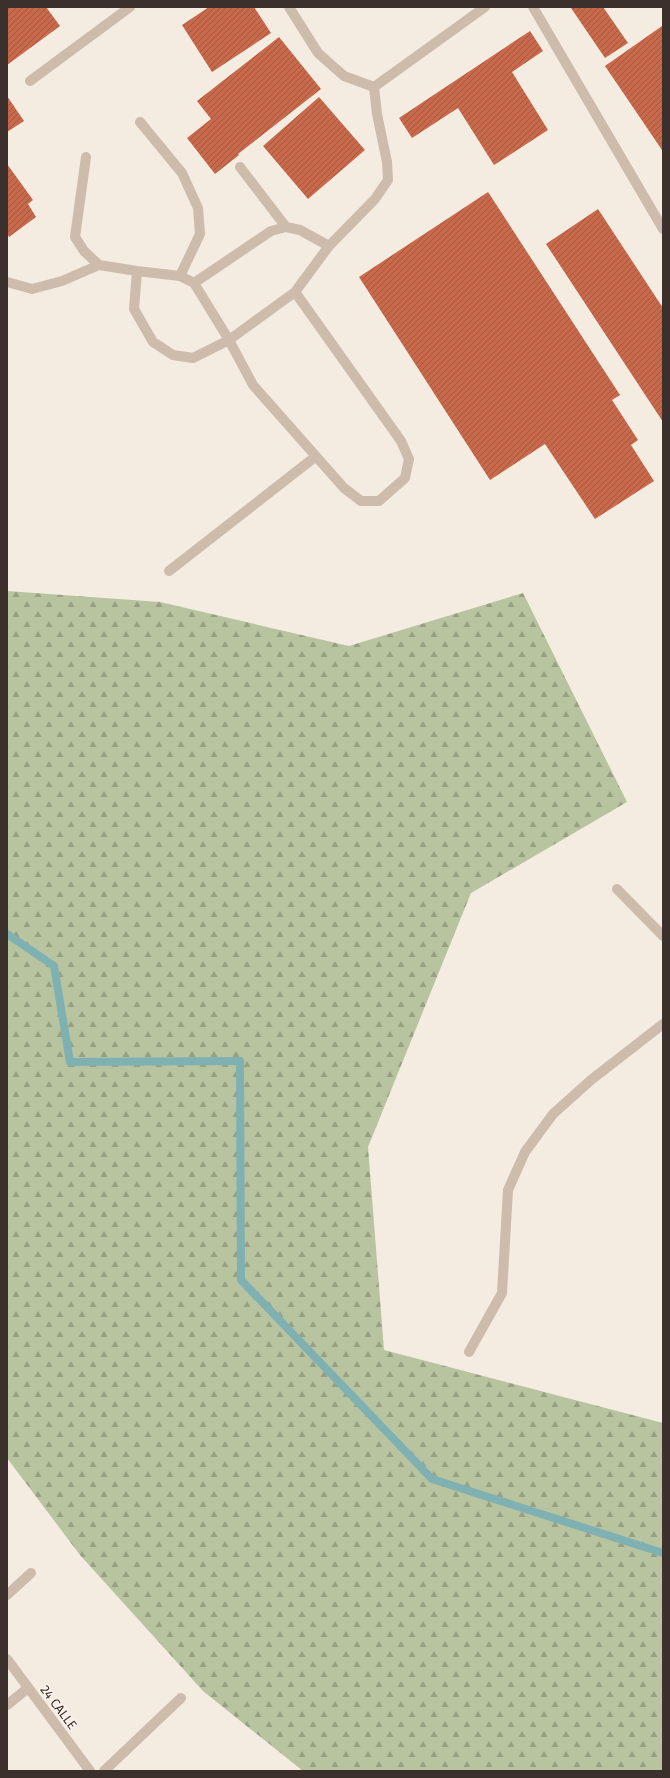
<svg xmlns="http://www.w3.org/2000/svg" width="670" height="1778" font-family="'Fira Sans',sans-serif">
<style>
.forest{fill:url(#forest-firs)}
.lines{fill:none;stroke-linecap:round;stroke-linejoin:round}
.stream{stroke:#7fb0b2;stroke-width:8}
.building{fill:url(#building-hatch)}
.minor{stroke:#cdbbac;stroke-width:10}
.labels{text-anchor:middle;stroke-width:3;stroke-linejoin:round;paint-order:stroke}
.street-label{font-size:13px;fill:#3b302b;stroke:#fbf5ee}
</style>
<defs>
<pattern id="forest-firs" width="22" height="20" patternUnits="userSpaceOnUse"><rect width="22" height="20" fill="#b8c4a0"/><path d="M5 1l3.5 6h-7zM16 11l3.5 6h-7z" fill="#97a083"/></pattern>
<pattern id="building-hatch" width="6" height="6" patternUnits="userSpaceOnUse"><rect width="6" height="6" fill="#c8694b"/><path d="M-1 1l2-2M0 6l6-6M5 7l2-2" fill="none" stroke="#a4573f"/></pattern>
</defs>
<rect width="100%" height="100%" fill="#f4ebe1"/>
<path class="forest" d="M7,591L160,602L349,646L523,593L627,802L471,893L368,1147L384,1350L663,1423V1771H303L203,1691L80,1555L7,1458Z"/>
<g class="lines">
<path class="stream" d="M7,934L54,966L70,1062L240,1061L241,1280L432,1479L663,1553"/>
</g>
<path class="building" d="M7,7H46L60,26L7,65Z
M209,7H254L271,33L212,72L182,25Z
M573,7H603L628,43L605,58L571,8Z
M662,26L663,149L662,150L605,66Z
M530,31L543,51L512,72L548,130L494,165L458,108L412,138L399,118Z
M279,37L321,89L238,154L239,155L215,174L187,138L211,119L197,101Z
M7,96L24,121L7,132Z
M319,97L365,150L308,199L263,146Z
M7,164L33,200L28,204L36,217L9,237L7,233Z
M488,192L620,395L612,400L638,440L631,445L654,481L595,519L545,444L490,480L359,277Z
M598,209L663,308V422L546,244Z"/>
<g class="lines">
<path class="minor" d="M289,7L318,53L344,76L374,87
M533,7L663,229
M30,81L130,7
M374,87L485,7
M140,122L182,173L198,208L200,234L180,276
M86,157L75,237L84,251L99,265
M240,167L286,227
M137,271L134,309L153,342L173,355L193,358L229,340L295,292L329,246L375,199L388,180L387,162L377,114L374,87
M7,282L32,289L62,281L99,265L137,271L180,276L194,283L271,231L286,227L300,230L329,246
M194,283L229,340L253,385L344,488L361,501H379L405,478L409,459L401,441L295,292
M169,571L315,457
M617,889L663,936
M469,1352L502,1293L508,1190L525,1152L553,1114L591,1080L663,1024
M7,1595L31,1573
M7,1659L90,1771
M7,1705L28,1688
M104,1771L181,1698"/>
</g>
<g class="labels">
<g class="street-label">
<text transform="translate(59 1707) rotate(53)" y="5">24 CALLE</text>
</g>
</g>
<rect width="670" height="1778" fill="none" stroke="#3b302b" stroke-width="16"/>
</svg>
